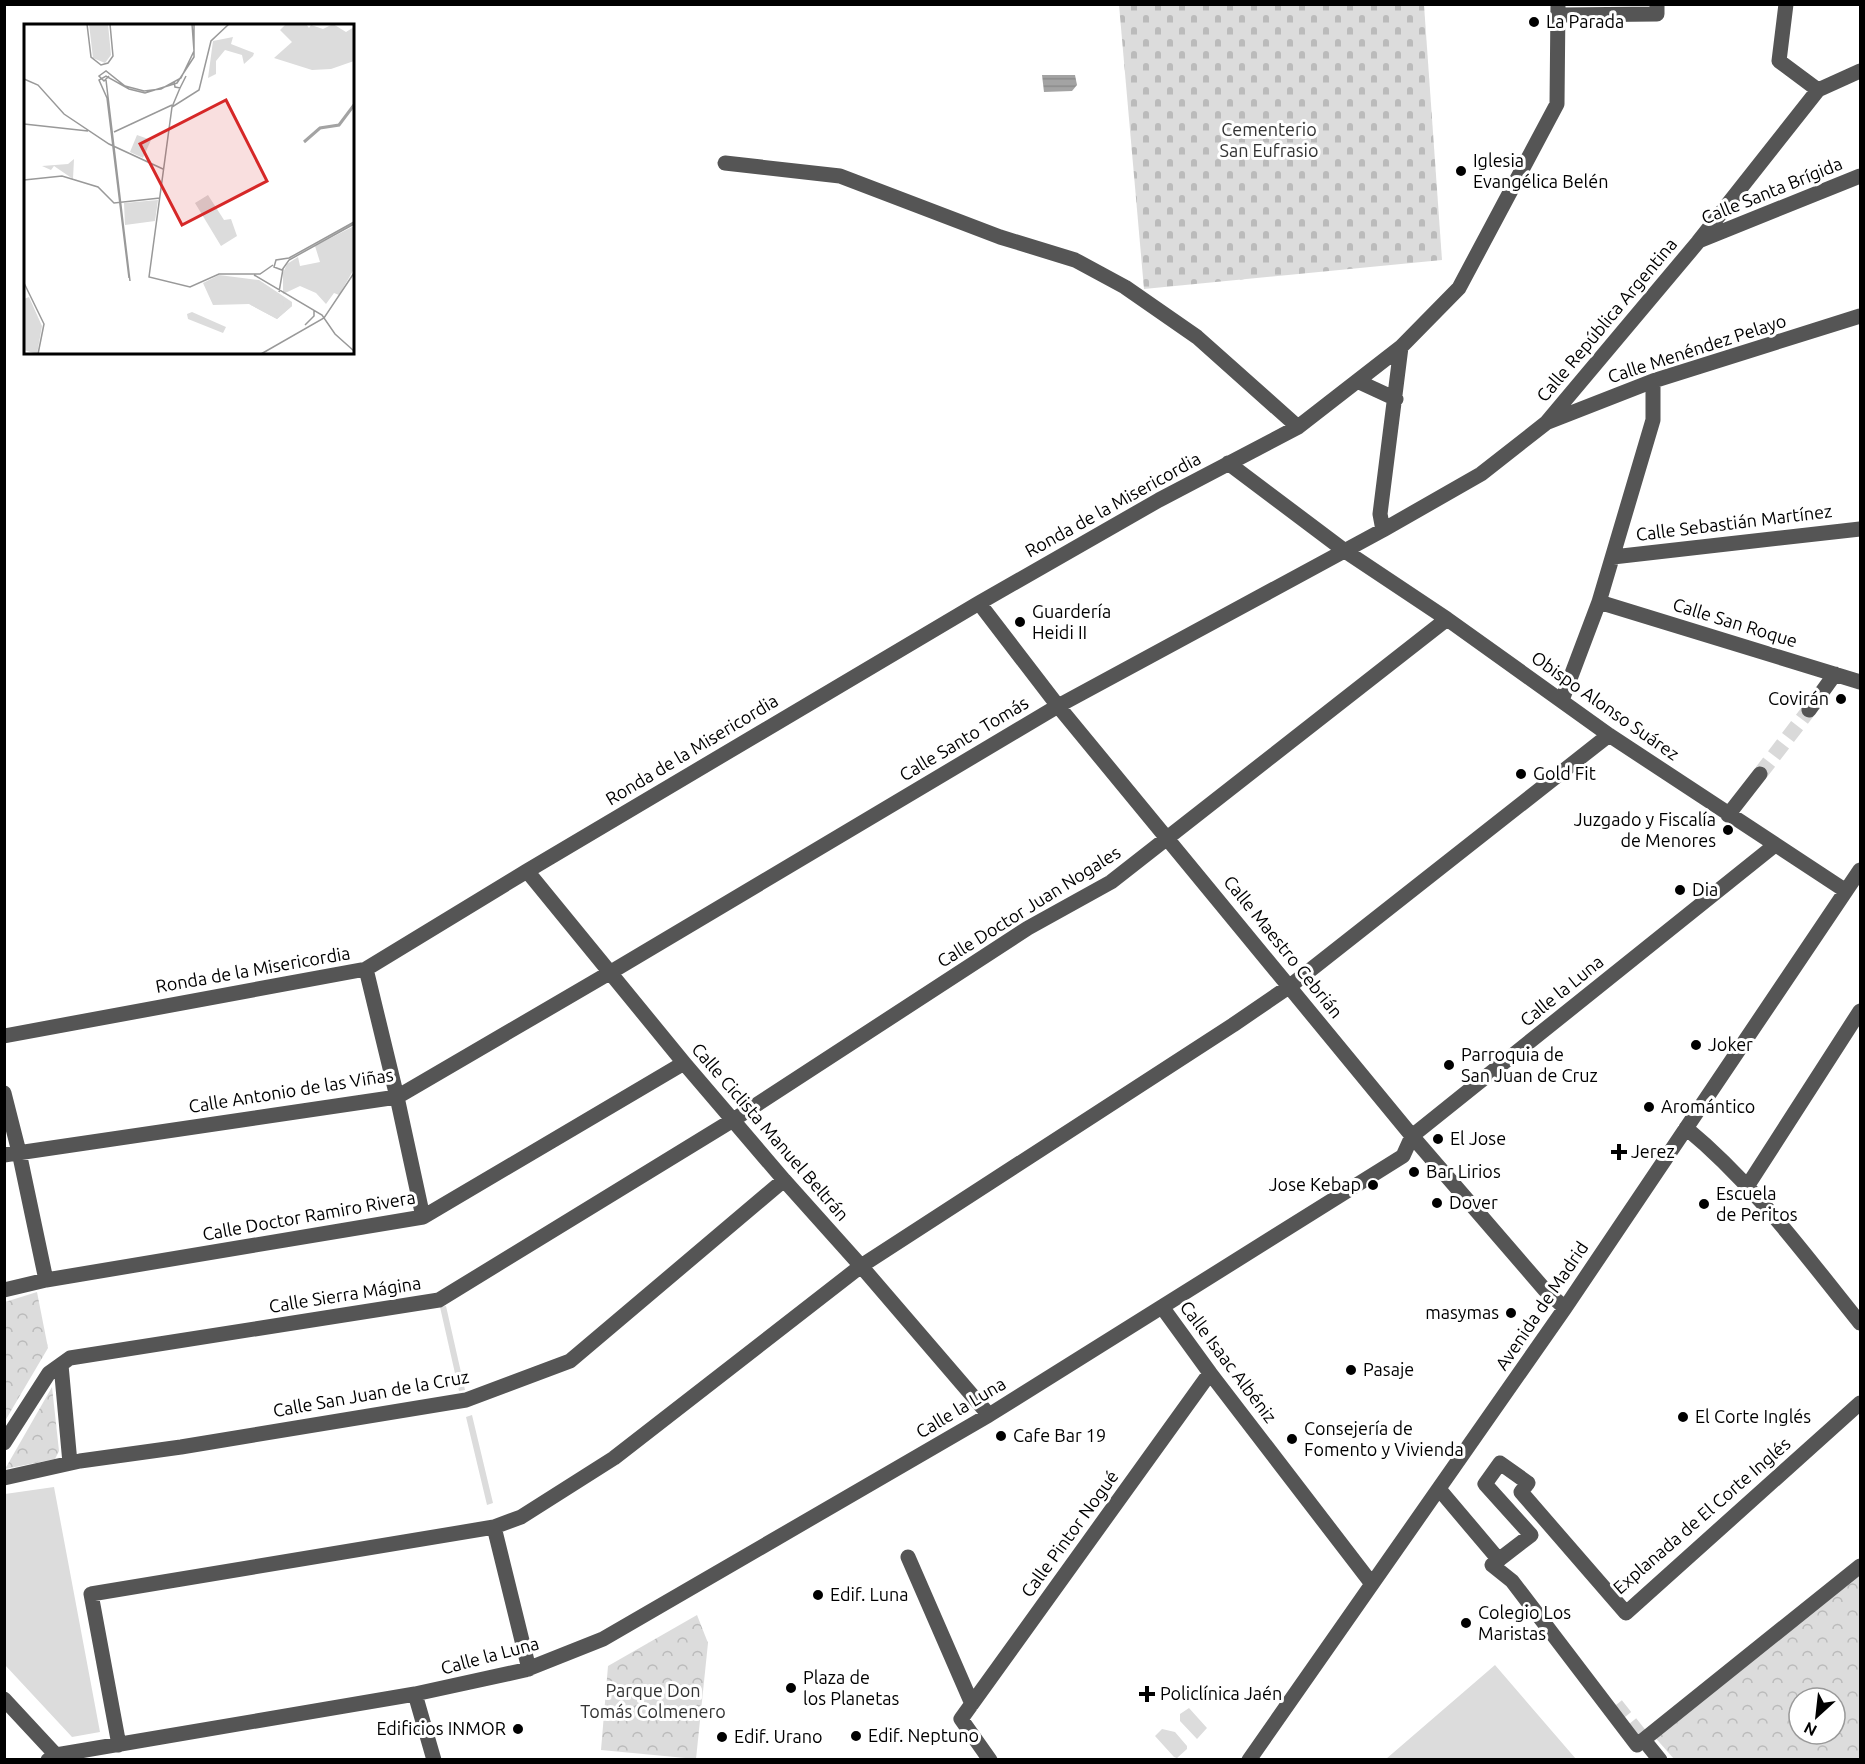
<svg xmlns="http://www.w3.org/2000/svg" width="1865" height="1764" font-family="Ubuntu,sans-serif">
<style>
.green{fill:#dcdcdc}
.cemetery{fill:url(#cemetery-stones)}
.park{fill:url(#park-crowns);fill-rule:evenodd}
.water{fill:url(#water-rules)}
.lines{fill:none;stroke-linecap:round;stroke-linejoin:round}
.minor-tunnel{stroke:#d9d9d9;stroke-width:15;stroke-dasharray:15 8;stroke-linecap:butt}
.minor{stroke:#555;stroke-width:15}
.poi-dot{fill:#000;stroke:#fff;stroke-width:2}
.labels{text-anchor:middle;stroke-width:6;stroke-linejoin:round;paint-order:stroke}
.poi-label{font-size:18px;fill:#000;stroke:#fff;text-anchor:start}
.park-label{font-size:18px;fill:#333;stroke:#fff}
.street-label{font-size:18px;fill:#000;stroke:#fff}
.inset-river{fill:none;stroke:#a3a3a3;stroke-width:3}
.inset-road{fill:none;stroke:#999;stroke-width:1.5}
.view{fill:#d62828;fill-opacity:0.15;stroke:#d62828;stroke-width:3}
.inset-edge{fill:none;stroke:#000;stroke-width:3}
</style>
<defs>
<pattern id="cemetery-stones" width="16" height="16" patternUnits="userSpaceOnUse" patternTransform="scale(1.5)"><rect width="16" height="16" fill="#dcdcdc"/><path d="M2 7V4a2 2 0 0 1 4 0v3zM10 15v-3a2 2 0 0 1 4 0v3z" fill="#bbb"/></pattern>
<pattern id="park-crowns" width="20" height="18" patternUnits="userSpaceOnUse" patternTransform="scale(1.5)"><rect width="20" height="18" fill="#dcdcdc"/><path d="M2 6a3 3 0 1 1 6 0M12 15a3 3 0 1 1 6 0" fill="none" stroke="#bbb"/></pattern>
<pattern id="water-rules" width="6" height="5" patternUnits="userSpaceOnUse" patternTransform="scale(1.5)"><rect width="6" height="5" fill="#a3a3a3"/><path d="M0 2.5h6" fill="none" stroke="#8b8b8b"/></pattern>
</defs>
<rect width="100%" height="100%" fill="#fff"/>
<path class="green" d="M446,1306L465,1390L459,1391L440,1307Z
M472,1415L493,1503L487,1505L466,1417Z
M54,1487L100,1732L72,1737L5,1665V1494Z
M1495,1665L1576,1759H1386Z
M1189,1708L1207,1728L1197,1739L1180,1721V1714Z
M1162,1729L1175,1732L1187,1746V1749L1177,1758L1174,1757L1155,1736Z"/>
<path class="cemetery" d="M1119,5H1424L1442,260L1144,289Z"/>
<path class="park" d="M37,1292L48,1348L5,1421V1302Z
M52,1387L59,1451L55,1459L5,1469Z
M1860,1566V1759H1674L1652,1734ZM1799,1698H1835V1734H1799Z
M697,1615L708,1643L696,1759L601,1750L608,1666Z"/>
<path class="water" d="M1042,75H1075L1077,85L1072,91L1044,92Z"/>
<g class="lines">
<path class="minor-tunnel" d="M1760,774L1809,710
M1616,1705L1647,1744"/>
<path class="minor" d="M1786,4L1779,61L1818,90
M1559,15L1657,14V4
M725,163L840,176L1000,237L1075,260L1125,287L1197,337L1298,427
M1701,240L1860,176
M1357,381L1396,399
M1548,422L1653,381L1860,316
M1228,463L1345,551L1447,619L1609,735L1846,891
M1383,530L1380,514L1401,347
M1613,557L1860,529
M1599,602L1860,682
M979,603L1058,706L1412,1136L1545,1290L1565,1308
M1562,700L1599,602L1653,420V381
M1809,710L1835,674
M1728,815L1760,774
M527,871L684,1063L784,1180L861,1266L989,1415
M366,969L397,1097L423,1217
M4,1036L366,969L527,871L979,603L1159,500L1298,427L1401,347L1459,288L1557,104L1558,4
M4,1093L19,1152L46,1280
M1686,1128C1754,1184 1805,1255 1860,1323
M4,1155L397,1097L611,972L1058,706L1383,530L1481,474L1546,423L1698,242L1818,90L1860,71
M1748,1185L1860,1011
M4,1290L46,1280L423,1217L684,1063
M1162,1307L1210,1373L1372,1584
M61,1365L70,1463
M1860,1403L1626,1613L1521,1492L1528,1483L1500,1463L1485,1484L1531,1535L1492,1565L1512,1581L1637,1745L1860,1566
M4,1443L49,1373L70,1358L439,1300L733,1120L1028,928L1111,882L1447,619
M4,1478L80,1461L181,1447L466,1400L570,1361L784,1180
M1439,1489L1499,1560
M494,1527L529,1669
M908,1557L972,1704
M415,1694L434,1760
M4,1699L56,1755
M1647,1744L1660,1760
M119,1745L91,1594L494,1527L521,1517L614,1458L861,1266L1233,1025L1290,986L1609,735
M48,1760L56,1755L415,1694L525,1670L603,1639L989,1415L1403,1156L1412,1136L1775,845
M990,1760L961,1719L1210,1373
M1249,1760L1565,1308L1860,870"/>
</g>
<g class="poi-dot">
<circle cx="1534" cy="22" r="6"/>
<circle cx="1461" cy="171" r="6"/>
<circle cx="1020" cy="622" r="6"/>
<circle cx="1841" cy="699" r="6"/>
<circle cx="1521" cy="774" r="6"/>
<circle cx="1728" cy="830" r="6"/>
<circle cx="1680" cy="890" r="6"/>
<circle cx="1696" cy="1045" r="6"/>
<circle cx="1449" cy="1065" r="6"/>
<circle cx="1649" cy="1107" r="6"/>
<circle cx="1438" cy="1139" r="6"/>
<path d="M1616 1143h6v6h6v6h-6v6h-6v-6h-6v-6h6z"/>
<circle cx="1414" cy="1172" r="6"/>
<circle cx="1373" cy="1185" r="6"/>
<circle cx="1437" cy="1203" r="6"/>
<circle cx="1704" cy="1204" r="6"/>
<circle cx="1511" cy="1313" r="6"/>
<circle cx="1351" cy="1370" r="6"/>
<circle cx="1683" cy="1417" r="6"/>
<circle cx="1001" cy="1436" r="6"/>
<circle cx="1292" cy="1439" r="6"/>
<circle cx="818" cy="1595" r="6"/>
<circle cx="1466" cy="1623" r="6"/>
<circle cx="791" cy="1688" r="6"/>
<path d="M1144 1685h6v6h6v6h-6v6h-6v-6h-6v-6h6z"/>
<circle cx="518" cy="1729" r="6"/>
<circle cx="856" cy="1736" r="6"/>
<circle cx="722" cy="1737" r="6"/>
</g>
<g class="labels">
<g class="poi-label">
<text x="1546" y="28">La Parada</text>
<text x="1473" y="167">Iglesia<tspan x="1473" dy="21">Evangélica Belén</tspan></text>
<text x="1032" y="618">Guardería<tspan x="1032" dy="21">Heidi II</tspan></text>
<text x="1829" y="705" text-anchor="end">Covirán</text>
<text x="1533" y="780">Gold Fit</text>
<text x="1716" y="826" text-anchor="end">Juzgado y Fiscalía<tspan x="1716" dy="21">de Menores</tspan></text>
<text x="1692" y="896">Dia</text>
<text x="1708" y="1051">Joker</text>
<text x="1461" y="1061">Parroquia de<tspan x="1461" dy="21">San Juan de Cruz</tspan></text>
<text x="1661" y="1113">Aromántico</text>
<text x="1450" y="1145">El Jose</text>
<text x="1631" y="1158">Jerez</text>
<text x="1426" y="1178">Bar Lirios</text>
<text x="1361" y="1191" text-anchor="end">Jose Kebap</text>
<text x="1716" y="1200">Escuela<tspan x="1716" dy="21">de Peritos</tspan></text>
<text x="1449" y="1209">Dover</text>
<text x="1499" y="1319" text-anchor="end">masymas</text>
<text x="1363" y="1376">Pasaje</text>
<text x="1695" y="1423">El Corte Inglés</text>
<text x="1304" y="1435">Consejería de<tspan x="1304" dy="21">Fomento y Vivienda</tspan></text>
<text x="1013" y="1442">Cafe Bar 19</text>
<text x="830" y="1601">Edif. Luna</text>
<text x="1478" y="1619">Colegio Los<tspan x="1478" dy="21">Maristas</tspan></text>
<text x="803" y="1684">Plaza de<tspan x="803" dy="21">los Planetas</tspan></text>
<text x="1160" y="1700">Policlínica Jaén</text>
<text x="506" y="1735" text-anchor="end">Edificios INMOR</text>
<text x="868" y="1742">Edif. Neptuno</text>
<text x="734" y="1743">Edif. Urano</text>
</g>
<g class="park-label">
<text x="1269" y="136">Cementerio<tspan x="1269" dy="21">San Eufrasio</tspan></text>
<text x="653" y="1697">Parque Don<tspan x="653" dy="21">Tomás Colmenero</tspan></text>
</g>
<g class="street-label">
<text transform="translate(1772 191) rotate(-22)" y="6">Calle Santa Brígida</text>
<text transform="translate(1607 320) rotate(-50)" y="6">Calle República Argentina</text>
<text transform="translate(1697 349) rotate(-18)" y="6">Calle Menéndez Pelayo</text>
<text transform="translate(1113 505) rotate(-29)" y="6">Ronda de la Misericordia</text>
<text transform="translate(1734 523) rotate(-7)" y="6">Calle Sebastián Martínez</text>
<text transform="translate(1735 623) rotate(17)" y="6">Calle San Roque</text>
<text transform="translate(1605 706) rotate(35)" y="6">Obispo Alonso Suárez</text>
<text transform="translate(964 739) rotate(-31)" y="6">Calle Santo Tomás</text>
<text transform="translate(692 750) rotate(-31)" y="6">Ronda de la Misericordia</text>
<text transform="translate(1029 907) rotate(-32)" y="6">Calle Doctor Juan Nogales</text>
<text transform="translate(1283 947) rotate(51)" y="6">Calle Maestro Cebrián</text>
<text transform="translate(253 970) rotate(-10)" y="6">Ronda de la Misericordia</text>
<text transform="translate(1562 991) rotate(-39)" y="6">Calle la Luna</text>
<text transform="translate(291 1091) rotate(-9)" y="6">Calle Antonio de las Viñas</text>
<text transform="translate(770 1132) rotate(49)" y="6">Calle Ciclista Manuel Beltrán</text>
<text transform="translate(309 1216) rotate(-10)" y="6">Calle Doctor Ramiro Rivera</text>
<text transform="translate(345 1295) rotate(-9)" y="6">Calle Sierra Mágina</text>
<text transform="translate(1542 1306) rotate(-56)" y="6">Avenida de Madrid</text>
<text transform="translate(1228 1362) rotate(53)" y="6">Calle Isaac Albéniz</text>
<text transform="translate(371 1394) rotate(-10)" y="6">Calle San Juan de la Cruz</text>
<text transform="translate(961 1408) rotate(-31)" y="6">Calle la Luna</text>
<text transform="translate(1702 1516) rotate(-41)" y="6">Explanada de El Corte Inglés</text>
<text transform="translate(1070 1534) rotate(-54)" y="6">Calle Pintor Nogué</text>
<text transform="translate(490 1656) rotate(-15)" y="6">Calle la Luna</text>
</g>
</g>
<g transform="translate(24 24)">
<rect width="330" height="330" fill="#fff"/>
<path d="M262,0H282L285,4L287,1L299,5L309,0L322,8L330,3V37L307,45L288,46L250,34L268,18L256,6ZM50,135L49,155L30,142L27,146L18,142L44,140ZM195,251L235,256L268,278V282L253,295L225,280L189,281L179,259Z" fill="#dcdcdc"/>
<path d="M258,272L268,282L253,295L225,280L251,288L260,281ZM5,273L18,302L13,330L0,326V275Z" fill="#dcdcdc"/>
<path d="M184,171L200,196L207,195L213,212L197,222L171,179Z" fill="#dcdcdc"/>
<path d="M65,0H84L87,31L81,39L69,34ZM209,13L207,20L230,29L229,32L220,40L218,31L201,26L192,37V50L184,54L189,17ZM113,111L127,116L119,134L106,128ZM134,176L131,197L101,201L100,179ZM330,202V245L315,271L310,269L302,280L292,269L276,262L259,270V249L263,240L274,233L276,242L296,238L291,222ZM168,288L202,303L199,309L164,295L163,290Z" fill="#dcdcdc"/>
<path class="inset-river" d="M280,118L296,104L315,101L330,81"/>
<path class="inset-road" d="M63,0L67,33L77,41L84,39L89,32L86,0M205,0L187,17L175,66L148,83L125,253L166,263L195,250H236L249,241M85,52L80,57L75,52L82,47L101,62L120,67L137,65L157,54L170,27L168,0M0,55L14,61L40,90L85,120L139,145M82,56L106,257M150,58L151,63L156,64L162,52M148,83L156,64M0,100L64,107M90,108L148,81M0,156L38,152L74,163L90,179L136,174M330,198L265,234L252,236L250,243L258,246L265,236L330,200M230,251L298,291L311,310L330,327M105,254L83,74L75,56L82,52L105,65L121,69L153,59L170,33V0M0,259L20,300L14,330M255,268L259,245M281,301L290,292V286M237,330L300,294L330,249"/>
<path class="view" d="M202,76L243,157L158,201L116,120Z"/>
<rect width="330" height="330" class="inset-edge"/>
</g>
<rect width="1865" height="1764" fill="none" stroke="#000000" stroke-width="12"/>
<g transform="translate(1817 1716) rotate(207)"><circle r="28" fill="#ffffff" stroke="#999999" stroke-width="1.5"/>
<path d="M0-4.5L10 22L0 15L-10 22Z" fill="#000000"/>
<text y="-9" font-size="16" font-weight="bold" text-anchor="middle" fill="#000000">N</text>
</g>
</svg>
